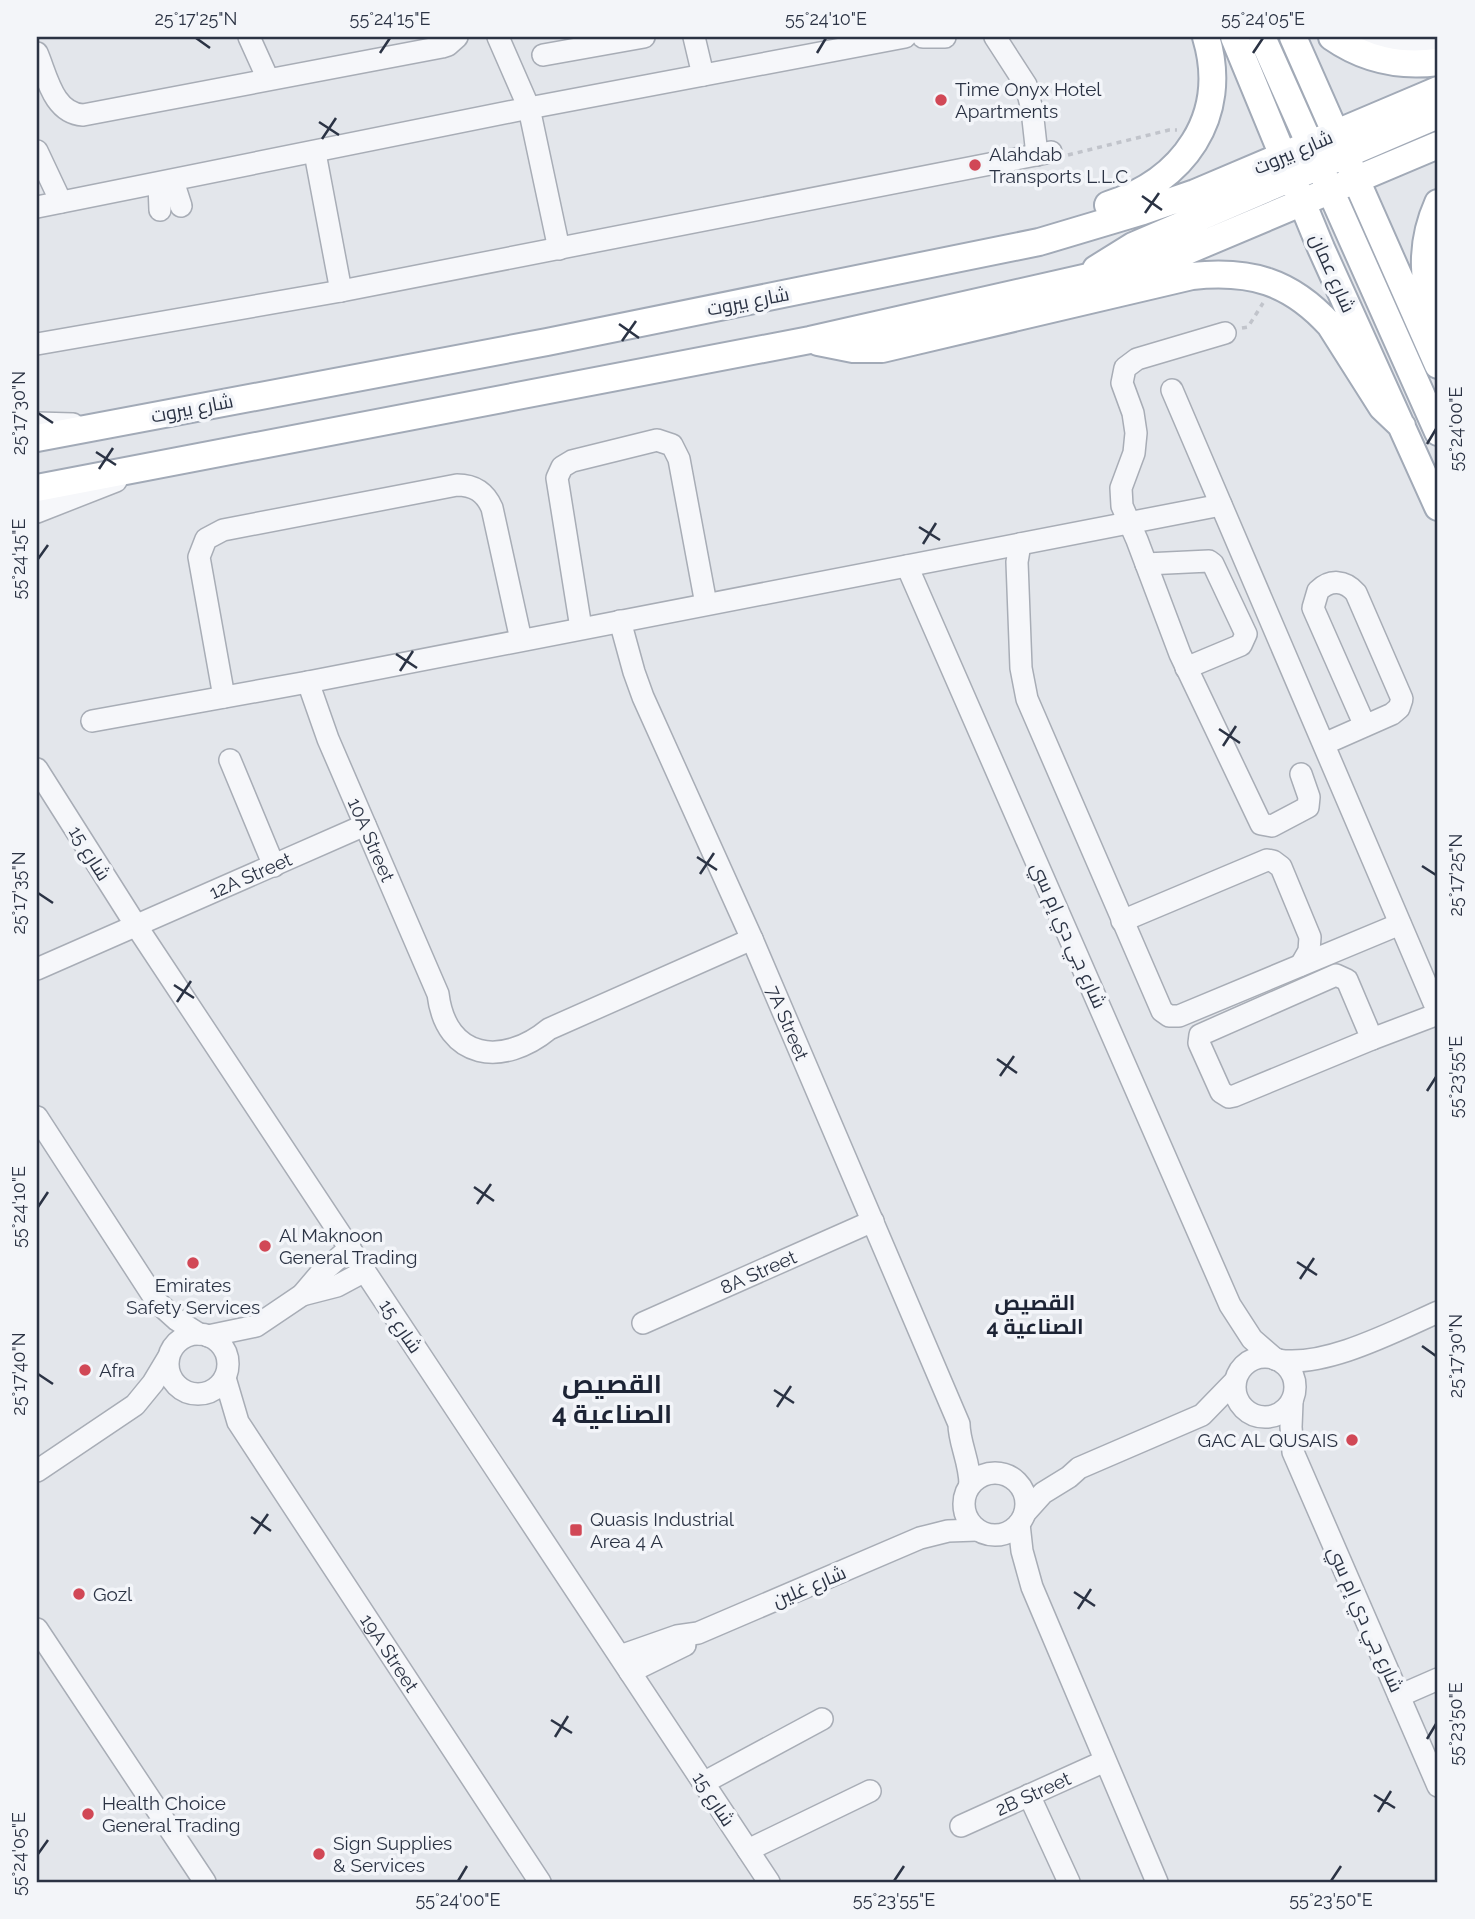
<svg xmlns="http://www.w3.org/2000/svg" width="1475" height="1919" font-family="Raleway,Cairo,sans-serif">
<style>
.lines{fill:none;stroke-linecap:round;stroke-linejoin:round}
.minor-casing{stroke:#a8adb6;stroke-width:24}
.major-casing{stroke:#a2aab7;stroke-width:30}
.path{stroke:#c1c4cb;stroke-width:3.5;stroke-dasharray:5 5;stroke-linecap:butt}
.minor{stroke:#f6f7fa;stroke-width:21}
.major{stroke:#fff;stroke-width:26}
.ticks{fill:none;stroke:#2b3344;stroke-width:2.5}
.poi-dot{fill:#d14856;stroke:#f3f5f9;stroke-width:2.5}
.labels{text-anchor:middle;stroke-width:7;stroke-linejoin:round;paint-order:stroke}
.poi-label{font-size:19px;fill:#2b3344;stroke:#f3f5f9;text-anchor:start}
.street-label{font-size:19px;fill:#2b3344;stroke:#f3f5f9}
.neighbourhood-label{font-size:21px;font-weight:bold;fill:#1d2435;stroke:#f3f5f9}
.district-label{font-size:26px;font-weight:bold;fill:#1d2435;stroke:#f3f5f9}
.neatline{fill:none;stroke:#2b3344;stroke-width:2.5}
.ticks-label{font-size:18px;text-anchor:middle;fill:#2b3344}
</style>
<rect width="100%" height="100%" fill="#e3e6eb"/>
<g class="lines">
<g class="minor-casing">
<g id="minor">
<path d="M249,37L268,79"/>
<path d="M498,37L529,108L559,249"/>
<path d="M694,37L703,75"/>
<path d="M923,37H945"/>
<path d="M995,37L1026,85L1032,110L1037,155"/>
<path d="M1365,37C1386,48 1416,49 1438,43"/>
<path d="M37,53C47,76 53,113 83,115L442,47L448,45L457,37"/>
<path d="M543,55L644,37"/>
<path d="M37,151L61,202"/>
<path d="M315,153L341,291"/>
<path d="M173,181L181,206"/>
<path d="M159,184L160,210"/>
<path d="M37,207L529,108L905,37"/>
<path d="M1225,333L1137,359L1125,368L1122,383L1133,413L1136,433L1134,453L1121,488L1122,506L1137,540L1180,654L1261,824L1272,826L1308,807L1309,797L1301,774"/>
<path d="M37,344L341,291L1051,152"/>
<path d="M1172,390L1438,1012"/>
<path d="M37,423L73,424"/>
<path d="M37,512L116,481"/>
<path d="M1020,544L1017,562L1021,668L1027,699L1162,1011L1169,1016H1179L1400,924"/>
<path d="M1146,564L1209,561L1213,564L1246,634L1241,645L1186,668"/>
<path d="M907,566L1230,1305L1252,1339L1275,1359"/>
<path id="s1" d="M620,621L634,672L643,697L752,939L959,1424C959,1443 970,1462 970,1485"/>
<path d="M581,628L557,478L562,467L572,461L657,440L672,445L679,459L706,604"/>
<path id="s2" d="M308,682L328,739L438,994C446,1060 503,1067 549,1029L752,939"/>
<path d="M224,697L199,557L206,539L223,530L457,485C474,485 485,492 492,508L521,640"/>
<path d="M92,721L308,682L1221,505"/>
<path d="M1324,744L1392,714L1399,708L1402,699L1356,593C1345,580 1330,579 1318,591L1313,608L1365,726"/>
<path d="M230,760L274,866"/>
<path d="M37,769L137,927L769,1882"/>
<path d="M1122,921L1267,860L1273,861L1281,867L1310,937L1309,951L1301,965"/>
<path id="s3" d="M37,969L365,825"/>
<path d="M1336,975L1347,980L1372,1039L1234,1096L1229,1097L1221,1092L1199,1043L1200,1035Z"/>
<path d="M1372,1039L1438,1014"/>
<path d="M37,1117L157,1302L177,1320L199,1334"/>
<path d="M302,1295L337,1286L365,1271"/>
<path id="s4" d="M643,1323L873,1221"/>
<circle cx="198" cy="1364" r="30"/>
<path d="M208,1336L256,1326L302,1295L319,1275L350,1248"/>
<circle cx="1265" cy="1387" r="30"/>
<path d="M1278,1360C1325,1368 1395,1331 1438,1312"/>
<path id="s5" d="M225,1378L238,1422L540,1882"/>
<path d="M1292,1402L1291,1427L1293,1452L1438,1786"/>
<path d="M37,1471L135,1405L153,1383L168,1358"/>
<circle cx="995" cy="1504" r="31"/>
<path d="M1025,1513L1043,1493L1069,1477L1079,1468L1202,1415L1235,1381"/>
<path d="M1019,1524L1022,1551L1032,1587L1157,1882"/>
<path d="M37,1629L205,1882"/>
<path d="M620,1656L677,1636L698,1633L920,1538L948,1531L977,1530"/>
<path d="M630,1672L685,1645"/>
<path d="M1399,1696L1438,1679"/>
<path d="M703,1783L822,1719"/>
<path d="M1029,1795L1069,1882"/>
<path id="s6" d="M961,1826L1105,1761"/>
<path d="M748,1850L870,1791"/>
</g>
</g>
<g class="major-casing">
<path id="major" d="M1234,37L1321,248L1438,507
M1262,37L1438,432
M1293,37L1438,365
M1332,37C1365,60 1399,67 1438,62
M1108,205C1183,181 1230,117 1206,37
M1096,269L1133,246L1438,115
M1436,332C1425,284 1417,250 1438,203
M818,342L853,349H882L1192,276C1250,270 1290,281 1330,325L1382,407L1402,426
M37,438L547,342L1039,242L1143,211L1195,193L1438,90
M37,488L810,340L1141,265L1187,251L1438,145"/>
</g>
<path class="path" d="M1068,155L1169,130H1177
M1242,328L1248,327L1263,303"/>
<use href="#minor" class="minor"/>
<use href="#major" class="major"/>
</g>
<path class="ticks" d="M196,38L210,48M380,53L390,38M817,53L826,38M1253,53L1263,38M319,122L339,135M322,139L336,118M1142,196L1162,210M1145,213L1159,193M619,324L639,338M622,341L636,321M38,413L53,423M1427,444L1436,429M96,452L116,465M99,469L113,448M919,527L940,540M923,544L936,523M38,559L48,545M396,654L417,668M400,671L413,651M1219,729L1240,743M1223,746L1236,726M697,857L717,870M1422,866L1436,875M700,874L714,853M38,893L53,903M174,985L194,998M177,1002L191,981M997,1059L1017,1073M1000,1076L1014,1056M1427,1091L1436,1077M474,1187L494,1201M477,1204L491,1184M38,1207L48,1192M1297,1262L1317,1275M1300,1279L1314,1258M1422,1346L1436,1356M38,1374L53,1384M774,1390L794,1403M777,1407L791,1386M251,1517L271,1531M254,1534L268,1514M1074,1592L1095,1606M1078,1609L1091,1589M551,1720L572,1733M555,1737L568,1716M1427,1739L1436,1724M1374,1795L1395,1808M1378,1812L1391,1791M38,1854L48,1840M458,1881L467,1866M894,1881L904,1866M1331,1881L1341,1866"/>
<g class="poi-dot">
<circle cx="941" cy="100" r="7"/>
<circle cx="975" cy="165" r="7"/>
<circle cx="265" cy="1246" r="7"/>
<circle cx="193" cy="1263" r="7"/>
<circle cx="85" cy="1370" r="7"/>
<circle cx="1352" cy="1440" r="7"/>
<rect x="569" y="1523" width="14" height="14" rx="3.5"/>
<circle cx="79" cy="1594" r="7"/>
<circle cx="88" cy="1814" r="7"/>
<circle cx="319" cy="1854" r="7"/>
</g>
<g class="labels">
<g class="poi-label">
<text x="955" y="96">Time Onyx Hotel<tspan x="955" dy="22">Apartments</tspan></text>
<text x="989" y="161">Alahdab<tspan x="989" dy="22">Transports L.L.C</tspan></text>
<text x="279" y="1242">Al Maknoon<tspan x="279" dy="22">General Trading</tspan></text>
<text x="193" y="1292" text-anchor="middle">Emirates<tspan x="193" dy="22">Safety Services</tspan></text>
<text x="99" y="1377">Afra</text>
<text x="1338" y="1447" text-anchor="end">GAC AL QUSAIS</text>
<text x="590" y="1526">Quasis Industrial<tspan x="590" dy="22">Area 4 A</tspan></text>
<text x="93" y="1601">Gozl</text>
<text x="102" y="1810">Health Choice<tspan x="102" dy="22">General Trading</tspan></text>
<text x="333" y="1850">Sign Supplies<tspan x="333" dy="22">&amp; Services</tspan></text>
</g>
<g class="street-label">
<text transform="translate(1293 152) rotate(-23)" y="7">شارع بيروت</text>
<text transform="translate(1333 273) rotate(66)" y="7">شارع عمان</text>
<text transform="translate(748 301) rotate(-11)" y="7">شارع بيروت</text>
<text transform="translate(192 408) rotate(-11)" y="7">شارع بيروت</text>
<text dy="7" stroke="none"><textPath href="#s2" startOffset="170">10A Street</textPath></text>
<text transform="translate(90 853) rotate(58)" y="7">شارع 15</text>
<text dy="7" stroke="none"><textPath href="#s3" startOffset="233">12A Street</textPath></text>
<text transform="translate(1069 935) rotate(66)" y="7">شارع جي دي إم سي</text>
<text dy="7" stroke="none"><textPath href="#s1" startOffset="436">7A Street</textPath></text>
<text dy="7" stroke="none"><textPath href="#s4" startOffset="126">8A Street</textPath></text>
<text transform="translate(401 1326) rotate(56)" y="7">شارع 15</text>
<text transform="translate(809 1586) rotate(-23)" y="7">شارع غلين</text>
<text transform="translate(1366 1619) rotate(66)" y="7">شارع جي دي إم سي</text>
<text dy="7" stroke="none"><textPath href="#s5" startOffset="322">19A Street</textPath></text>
<text dy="7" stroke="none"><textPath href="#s6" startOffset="79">2B Street</textPath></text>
<text transform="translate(714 1799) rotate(57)" y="7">شارع 15</text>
</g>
<g class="neighbourhood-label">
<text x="1035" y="1310">القصيص<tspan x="1035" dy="24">الصناعية 4</tspan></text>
</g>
<g class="district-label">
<text x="612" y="1393">القصيص<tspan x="612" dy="30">الصناعية 4</tspan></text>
</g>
</g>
<rect width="1475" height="1919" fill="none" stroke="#f3f5f9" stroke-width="77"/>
<rect x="38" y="38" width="1398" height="1843" class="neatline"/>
<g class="ticks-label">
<text x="196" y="25">25°17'25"N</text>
<text x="390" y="25">55°24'15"E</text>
<text x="826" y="25">55°24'10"E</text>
<text x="1263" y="25">55°24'05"E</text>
<text transform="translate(19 413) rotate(-90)" y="6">25°17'30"N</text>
<text transform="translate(1456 429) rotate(-90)" y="6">55°24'00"E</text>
<text transform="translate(19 559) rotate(-90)" y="6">55°24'15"E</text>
<text transform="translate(1456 875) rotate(-90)" y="6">25°17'25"N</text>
<text transform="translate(19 893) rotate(-90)" y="6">25°17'35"N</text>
<text transform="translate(1456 1077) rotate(-90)" y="6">55°23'55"E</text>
<text transform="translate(19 1207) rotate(-90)" y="6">55°24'10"E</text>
<text transform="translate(1456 1356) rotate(-90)" y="6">25°17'30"N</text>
<text transform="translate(19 1374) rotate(-90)" y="6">25°17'40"N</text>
<text transform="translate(1456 1724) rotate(-90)" y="6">55°23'50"E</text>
<text transform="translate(19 1854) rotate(-90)" y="6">55°24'05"E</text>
<text x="458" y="1906">55°24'00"E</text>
<text x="894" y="1906">55°23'55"E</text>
<text x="1331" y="1906">55°23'50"E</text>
</g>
</svg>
